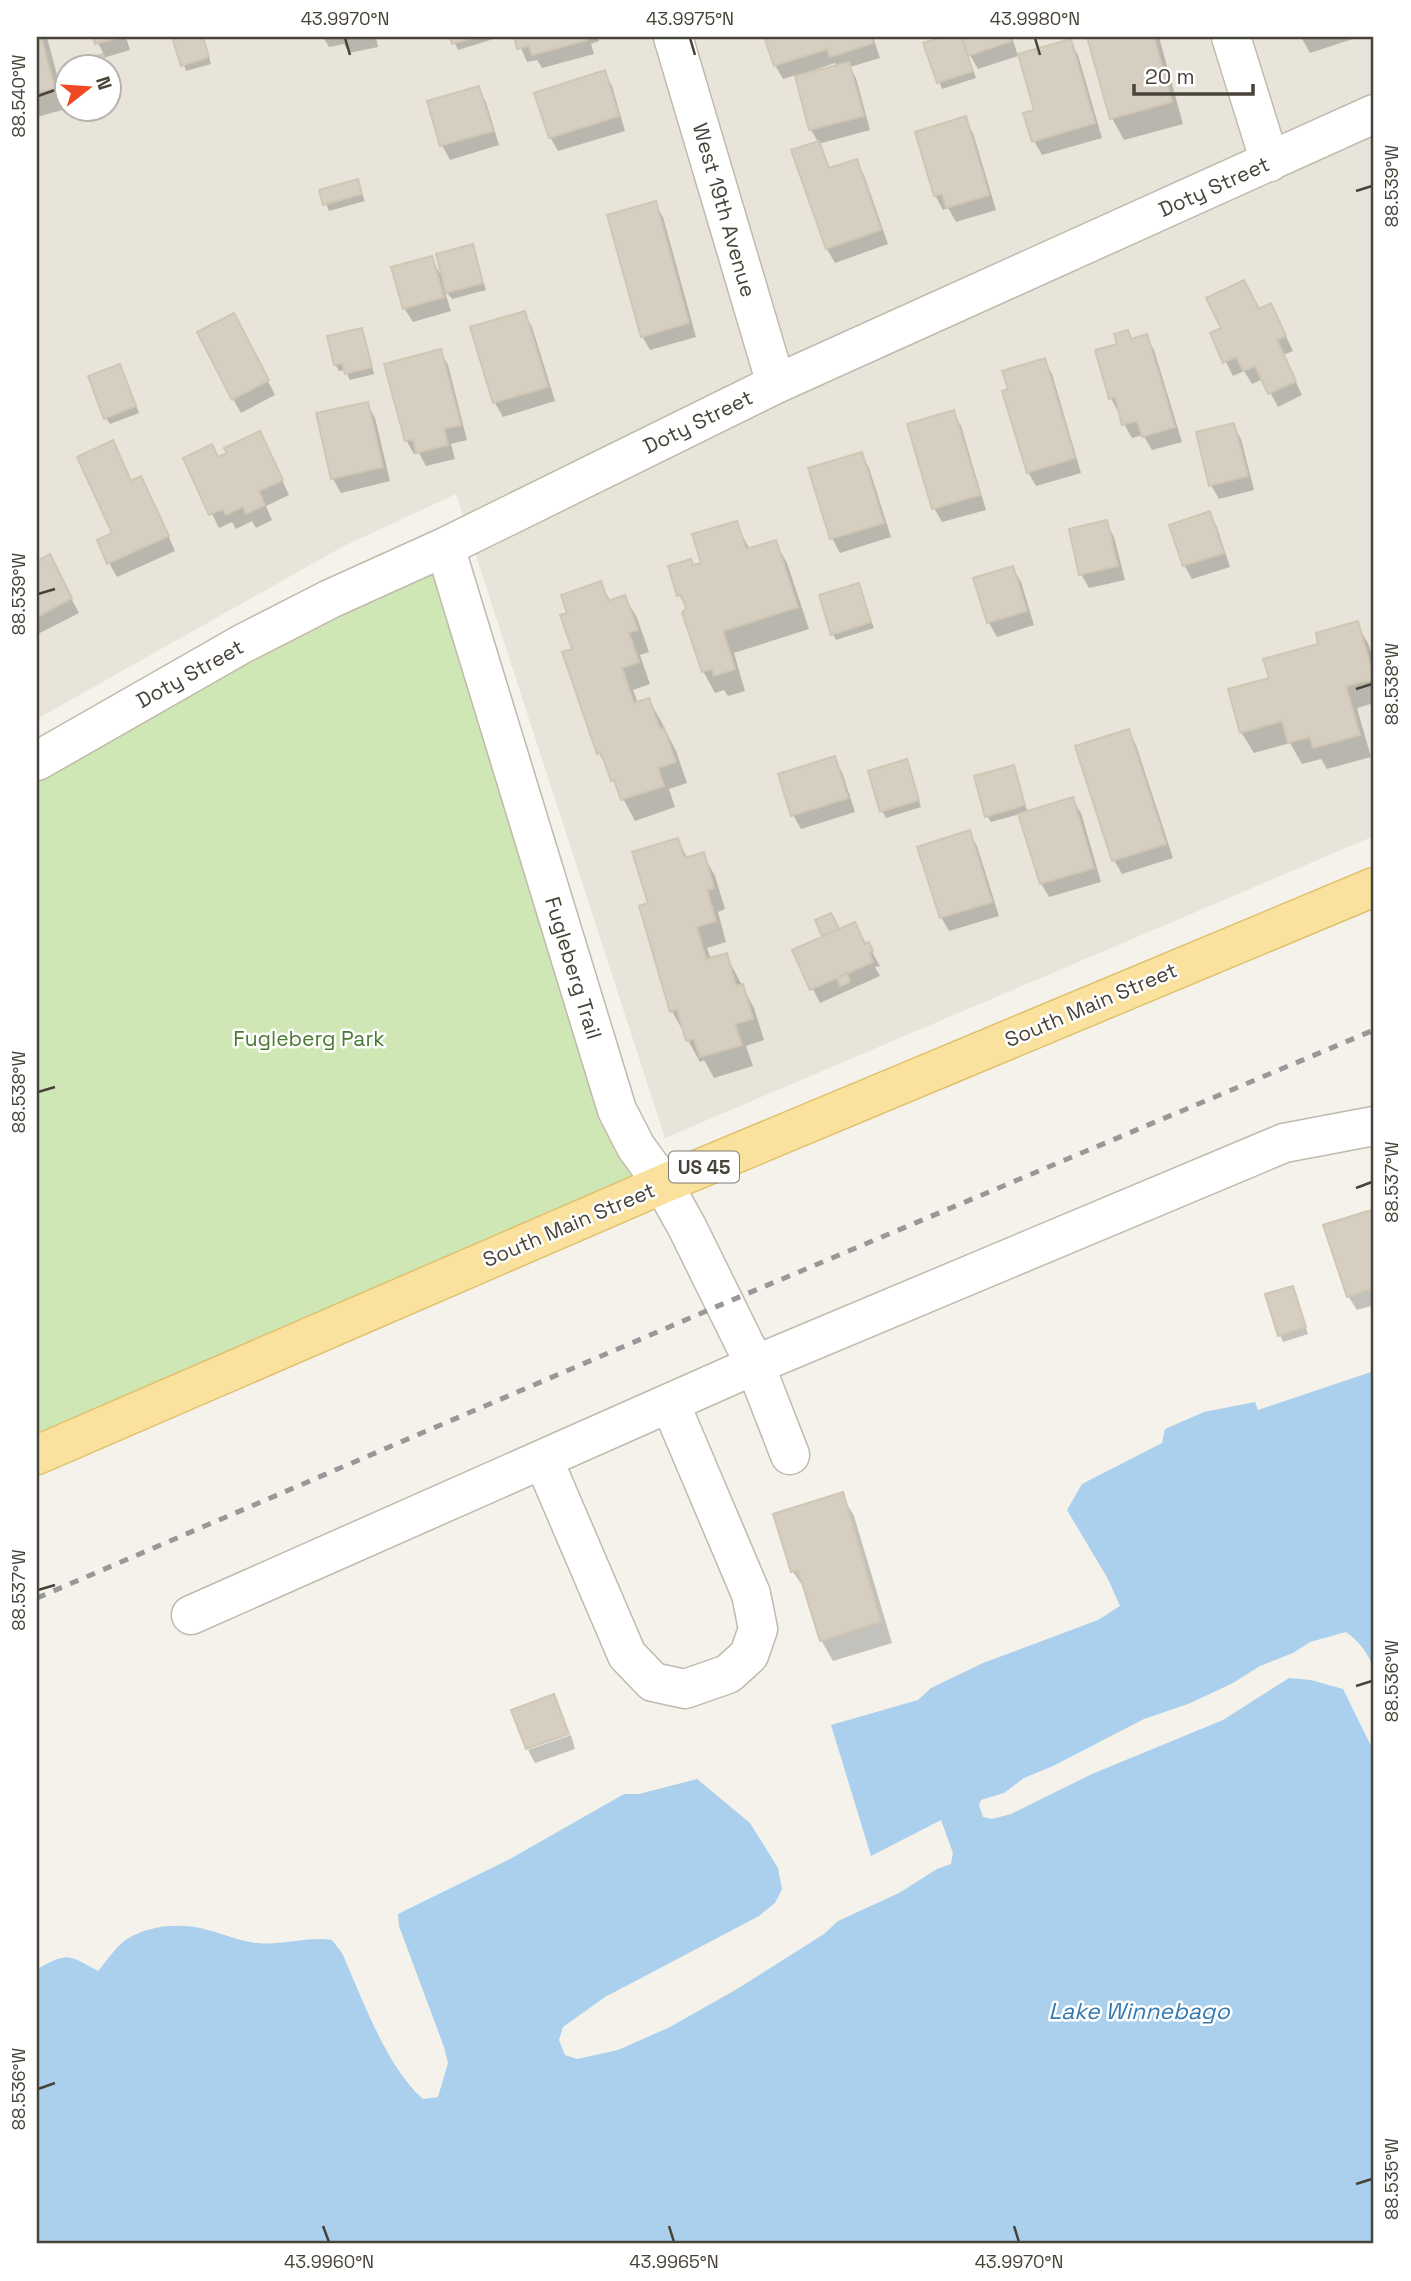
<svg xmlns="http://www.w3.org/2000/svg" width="1411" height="2281" font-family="'Space Grotesk',sans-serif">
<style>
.residential{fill:#e8e4d9;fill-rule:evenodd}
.green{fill:#cfe7b5}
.water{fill:#aad0ee}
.shadow{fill:#0003;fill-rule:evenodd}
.building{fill:#d6cec0;stroke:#d0c6b4;stroke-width:2}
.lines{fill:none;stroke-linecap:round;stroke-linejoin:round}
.minor-casing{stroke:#c0baad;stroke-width:41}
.major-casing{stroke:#e0c06d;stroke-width:41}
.minor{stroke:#fff;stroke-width:38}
.major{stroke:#fae29e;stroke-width:38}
.rail{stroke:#989898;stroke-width:5;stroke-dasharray:9 9;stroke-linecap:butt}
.ticks{fill:none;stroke:#484338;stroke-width:2.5}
.labels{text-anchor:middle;stroke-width:5;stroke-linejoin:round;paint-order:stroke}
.shield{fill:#fff;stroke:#7f7b74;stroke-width:2}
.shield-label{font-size:19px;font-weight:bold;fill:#484338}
.street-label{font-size:21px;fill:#484338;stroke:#fff}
.park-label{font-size:21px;fill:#48792d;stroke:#fff}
.water-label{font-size:23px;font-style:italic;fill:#3579b1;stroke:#fff}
.neatline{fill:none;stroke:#484338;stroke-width:2.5}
.ticks-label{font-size:18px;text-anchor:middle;fill:#484338}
</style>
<rect width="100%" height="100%" fill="#f4f2ea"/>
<path class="residential" d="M37,37H1374V836L665,1138L456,494L342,547L37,719ZM66,66H108V108H66Z"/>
<path class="green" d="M445,547L617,1110L663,1184L37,1455V761Z"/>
<path class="water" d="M1374,1371V1669C1368,1653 1360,1642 1346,1632L1310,1642L1293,1653L1260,1666L1233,1683L1188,1704L1144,1719L1053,1766L1024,1778L1004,1793L981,1800L979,1805L983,1817L992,1819L1011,1814L1092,1774L1223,1720L1289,1678L1311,1680L1343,1689L1374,1752V2244H37V1969C69,1952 67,1954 98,1971C107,1961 116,1946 127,1939C148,1926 176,1923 200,1928C219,1932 237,1941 257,1943C282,1946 307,1936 332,1940L342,1953C362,1998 387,2068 423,2099L438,2097L448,2063L444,2047L399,1926L398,1914L510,1859L624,1794H639L697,1779L750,1823L778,1868L782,1889L775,1903L759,1916L605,1997L563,2027L559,2040L565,2055L577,2059L618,2050L670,2027L737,1989L824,1934L838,1921L899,1893L937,1869L951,1864L953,1853L941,1820L871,1856L831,1725L918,1700L931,1688L983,1663L1098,1620L1120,1606L1108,1579L1067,1510L1082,1484L1162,1443L1165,1429L1204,1412L1255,1402L1258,1410Z"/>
<path class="shadow" d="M37,37H47L66,109L37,117Z
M95,37H126L130,50L103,58L107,66H76L75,64L104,55Z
M174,37H203L211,64L186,71Z
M323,37H376L378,47L349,53L344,44L329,47Z
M452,37H500L458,50Z
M516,37H598L599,41L591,44L594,54L542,68L537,60L527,62Z
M766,37H873L880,58L850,67L856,78L870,130L818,144L830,170L856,161L864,175L888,244L835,263L827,249L793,151L819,143L811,130L796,75L783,79L775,65ZM835,63L837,67L814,73V70Z
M947,37H1012L1018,56L978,69L970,55L968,56L976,78L942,89L925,44Z
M1096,37H1159L1183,124L1124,140L1112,118L1089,39Z
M1301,37H1359L1310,53Z
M1070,41L1078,55L1102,138L1042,155L1034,141L1036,111Z
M604,72L612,86L625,131L558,151L550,137Z
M108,74L116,100L108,102Z
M478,88L486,102L499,145L450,160L442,145Z
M965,119L973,133L996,210L956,222L948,208L943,210L935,195Z
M357,181L365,201L329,211L321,191Z
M655,203L663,217L696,337L650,350L642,336Z
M472,246L486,290L452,299L444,289L451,311L413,322L404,308L431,258L442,277Z
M1259,311L1278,319L1293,351L1283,355L1302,395L1278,407L1263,379L1252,384L1244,371L1233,376L1212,334Z
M524,313L532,327L555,401L503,417L495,403L472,329Z
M242,330L275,395L241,413L233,399Z
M362,330L365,337L374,374L350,380L345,370L339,371L335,364Z
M1128,332L1132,340L1146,336L1154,350L1182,442L1152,450L1143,435L1132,438L1124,424L1111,398L1119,345Z
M440,351L448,365L467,440L451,444L455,459L426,466L419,453L414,454L406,440Z
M1044,360L1052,374L1081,473L1036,486L1028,472Z
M123,373L139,413L110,424L106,418Z
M367,403L375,418L390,481L341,493L333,479L318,415Z
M953,412L961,426L986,510L942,522L934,508Z
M1233,425L1241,439L1254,490L1219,499L1211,485Z
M112,443L132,482L149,492L175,551L117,577L109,563L114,534Z
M267,448L289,495L266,506L272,520L256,528L252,521L236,529L232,522L219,528L185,459H219Z
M861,454L869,468L891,537L840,553L832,538Z
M1209,513L1217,527L1230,567L1192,579L1184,565Z
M1106,522L1114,537L1125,580L1089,588L1081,574Z
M736,523L750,550L775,542L787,563L809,629L734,653L745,691L728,696L724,690L715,693L703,671L687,609L679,595L693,566L703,564Z
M49,556L79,613L38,634L37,563Z
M1013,568L1021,582L1034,625L997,637L989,623Z
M600,583L611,602L625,597L637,618L649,652L640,655L650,684L633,690L638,704L649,700L661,721L676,751L687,783L669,789L675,807L635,821L599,753L564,653L574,650L569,614Z
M861,591L874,628L836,640L833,634Z
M1357,624L1369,645L1374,663V703L1357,708L1371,757L1327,769L1321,759L1302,764L1290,743L1254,753L1241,732L1271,679Z
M1128,731L1136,745L1173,858L1122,874L1114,860Z
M834,758L842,772L855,812L801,829L793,815Z
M906,761L921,807L886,818L882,811Z
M1013,767L1028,813L1072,799L1081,813L1101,882L1049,897L1041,883L1020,814L991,822L987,816Z
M969,832L977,846L999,916L949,931L941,917Z
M678,840L688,859L703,854L715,876L725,909L718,912L726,942L707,948L711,959L726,955L754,1008L764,1040L746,1046L753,1066L714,1078L704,1060L700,1062L672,1011L650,904Z
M817,921H834L839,931L854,924L866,946L868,944L876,959L880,966L875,967L880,976L820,1003L794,951L824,938Z
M1374,1211V1305L1357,1310L1348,1296L1326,1226Z
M1292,1288L1308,1334L1283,1342L1280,1335Z
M842,1495L854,1516L892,1643L833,1661L821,1640L807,1592L793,1572L775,1515Z
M554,1696L569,1732L527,1747Z
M571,1735L575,1749L535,1763L528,1750Z"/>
<path class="building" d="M37,37H41L55,88L37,92Z
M93,37H120L95,44Z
M172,37H203L209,57L181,66Z
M450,37H476L452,44Z
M514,37H586L587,40L532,55L529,46L517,49Z
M764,37H871L873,43L830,57L827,49L774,66Z
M942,37H961L973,71L937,83L923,43Z
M961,37H1010L1011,41L968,56Z
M1087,37H1154L1172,102L1110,119Z
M1071,39L1095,123L1032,142L1023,113L1034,110L1018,54Z
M103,54L106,66H74L73,63Z
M849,62L864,116L809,130L795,76Z
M605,70L619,116L549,138L534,93Z
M108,76L113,94L108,95Z
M479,86L493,131L440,146L427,101Z
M966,116L989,195L946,208L942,194L934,196L915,132Z
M819,141L829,168L857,159L881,230L826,249L791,150Z
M358,179L362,194L323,205L319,190Z
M656,201L689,323L641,337L607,215Z
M473,244L483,283L446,293L436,254Z
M432,256L444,297L403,309L391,267Z
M1244,280L1259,309L1271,303L1286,336L1277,340L1296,381L1268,394L1255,366L1243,371L1236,357L1223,363L1210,333L1221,328L1206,298Z
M525,311L548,387L493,403L470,327Z
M234,313L269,380L232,400L197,332Z
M362,328L372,367L345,374L342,363L334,365L327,336Z
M1128,330L1131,339L1147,334L1175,427L1142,437L1137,421L1122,425L1115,397L1109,399L1095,350L1117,344L1114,334Z
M441,349L461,425L444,429L448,445L416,453L413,439L405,441L384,364Z
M1045,358L1075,458L1027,473L1002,391L1008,389L1002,371Z
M120,364L136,406L104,419L88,376Z
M368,402L383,467L331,479L316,413Z
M954,410L980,495L932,509L907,424Z
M1234,423L1248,476L1209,486L1196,432Z
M260,431L283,480L259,491L265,505L246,514L243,507L226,515L223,509L209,515L183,458L212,444L218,457L227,453L224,448Z
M113,440L131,481L141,476L169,536L107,564L97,540L112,533L77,457Z
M862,452L884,523L830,539L808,468Z
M1210,511L1224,553L1183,566L1169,525Z
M1107,520L1118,566L1079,575L1069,529Z
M737,521L746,549L776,540L798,607L723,631L735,669L714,676L712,669L702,672L682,613L686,608L681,595L677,596L668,566L691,559L693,565L701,563L692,534Z
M50,554L72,598L37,617V561Z
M1013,566L1027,611L987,623L973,578Z
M601,581L608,601L625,595L638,630L629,633L639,662L622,668L634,703L649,698L660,729L664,728L676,762L658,768L664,786L621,800L614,780L611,781L601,752L597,754L562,652L572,649L560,615L567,613L561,595Z
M859,583L871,622L831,635L819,595Z
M1358,621L1374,679L1346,686L1360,735L1313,748L1310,737L1288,743L1282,721L1240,733L1228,689L1269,678L1263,659L1318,644L1316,633Z
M1129,729L1166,844L1112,861L1075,746Z
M835,756L848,798L791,816L778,774Z
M907,759L919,800L880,812L868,771Z
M1014,765L1025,805L985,817L974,776Z
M1073,797L1094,868L1040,884L1018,814Z
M970,830L992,902L940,918L917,847Z
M678,838L685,858L704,852L714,888L707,890L716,921L697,927L706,959L727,953L736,986L743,984L753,1019L735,1024L742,1045L700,1057L694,1039L686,1041L677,1009L670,1012L639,906L648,903L632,852Z
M831,913L839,929L822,936L815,920Z
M855,922L865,944L869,942L873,951L869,953L873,962L810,990L792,950Z
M847,973L850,982L840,986L837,978Z
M1374,1209V1288L1347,1297L1323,1225Z
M1293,1286L1306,1327L1278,1336L1265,1294Z
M843,1492L881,1622L820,1641L798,1570L791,1572L773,1514Z
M554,1694L569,1734L526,1749L511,1710Z"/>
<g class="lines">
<g class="minor-casing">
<path id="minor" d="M673,37L776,384
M1231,37L1270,162
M445,547L617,1110L636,1147L663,1184L687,1227L755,1365L790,1455
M37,761L242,644L330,599L445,547L776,384L1374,114
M543,1459L627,1655L653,1682L685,1689L728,1674L749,1655L758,1629L751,1594L670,1403
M191,1615L755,1365L1284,1143L1374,1126"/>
</g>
<g class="major-casing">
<path id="major" d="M37,1455L663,1184L1374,887"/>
</g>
<use href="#minor" class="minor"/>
<use href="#major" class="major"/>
<path class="rail" d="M37,1598L725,1303L1374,1030"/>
</g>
<path class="ticks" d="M345,38L350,55M690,38L695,55M1035,38L1040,55M38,96L55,90M1356,191L1372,186M38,594L55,589M1356,689L1372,684M38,1092L55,1087M1356,1188L1372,1182M38,1590L55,1585M1356,1686L1372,1681M38,2089L55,2083M1356,2184L1372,2179M323,2226L329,2242M669,2226L674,2242M1014,2226L1019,2242"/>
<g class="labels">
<rect class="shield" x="669" y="1151.5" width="70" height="31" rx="5"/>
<g class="shield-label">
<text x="704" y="1174">US 45</text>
</g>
<g class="street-label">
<text transform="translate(1214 187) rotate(-24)" y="7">Doty Street</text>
<text transform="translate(724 210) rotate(74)" y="7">West 19th Avenue</text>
<text transform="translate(698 422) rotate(-26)" y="7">Doty Street</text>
<text transform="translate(190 674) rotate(-29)" y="7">Doty Street</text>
<text transform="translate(573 968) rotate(73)" y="7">Fugleberg Trail</text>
<text transform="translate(1091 1005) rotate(-23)" y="7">South Main Street</text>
<text transform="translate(569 1225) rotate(-23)" y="7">South Main Street</text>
</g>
<g class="park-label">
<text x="309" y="1046">Fugleberg Park</text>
</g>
<g class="water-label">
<text x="1139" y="2019">Lake Winnebago</text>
</g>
</g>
<rect width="1411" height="2281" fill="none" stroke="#ffffff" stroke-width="77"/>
<g transform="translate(88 88) rotate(73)"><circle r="33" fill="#ffffff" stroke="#b6b4af" stroke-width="2"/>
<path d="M0-5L12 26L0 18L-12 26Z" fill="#f14925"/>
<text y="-10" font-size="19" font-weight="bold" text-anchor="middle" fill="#484338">N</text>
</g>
<path d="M1134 84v10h119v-10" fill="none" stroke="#484338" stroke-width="3.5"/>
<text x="1145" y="84" font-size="21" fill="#484338" stroke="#ffffff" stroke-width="5" paint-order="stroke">20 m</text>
<rect x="38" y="38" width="1334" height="2204" class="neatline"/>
<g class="ticks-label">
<text x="345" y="25">43.9970°N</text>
<text x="690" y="25">43.9975°N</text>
<text x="1035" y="25">43.9980°N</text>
<text transform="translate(19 96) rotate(-90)" y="6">88.540°W</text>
<text transform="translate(1392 186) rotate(-90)" y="6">88.539°W</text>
<text transform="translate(19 594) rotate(-90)" y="6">88.539°W</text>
<text transform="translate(1392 684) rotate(-90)" y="6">88.538°W</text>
<text transform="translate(19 1092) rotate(-90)" y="6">88.538°W</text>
<text transform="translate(1392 1182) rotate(-90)" y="6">88.537°W</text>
<text transform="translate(19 1590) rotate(-90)" y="6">88.537°W</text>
<text transform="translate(1392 1681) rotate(-90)" y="6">88.536°W</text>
<text transform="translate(19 2089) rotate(-90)" y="6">88.536°W</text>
<text transform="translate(1392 2179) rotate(-90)" y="6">88.535°W</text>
<text x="329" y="2268">43.9960°N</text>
<text x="674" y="2268">43.9965°N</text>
<text x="1019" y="2268">43.9970°N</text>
</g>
</svg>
